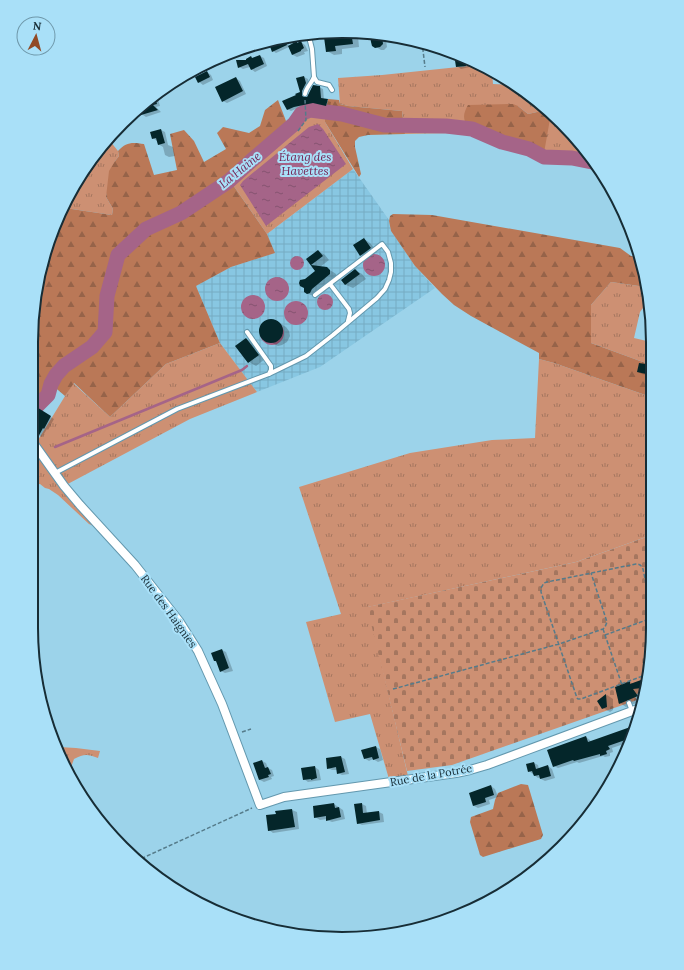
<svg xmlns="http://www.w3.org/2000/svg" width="684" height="970" font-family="Lora,serif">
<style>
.industrial{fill:url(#industrial-grid)}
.grass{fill:url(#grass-tufts);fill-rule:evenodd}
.forest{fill:url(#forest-firs)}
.cemetery{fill:url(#cemetery-stones)}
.water{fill:url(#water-ripples)}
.shadow{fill:#0003}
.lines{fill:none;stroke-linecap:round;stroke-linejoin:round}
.stream{stroke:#a56488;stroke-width:2.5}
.river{stroke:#a56488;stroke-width:15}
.building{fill:#04262a}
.lane-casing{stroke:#6398ae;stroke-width:6}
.street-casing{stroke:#6398ae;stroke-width:10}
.secondary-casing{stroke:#6398ae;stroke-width:13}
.path{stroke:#557b8a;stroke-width:1.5;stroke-dasharray:4 2;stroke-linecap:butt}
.lane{stroke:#fff;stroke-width:4}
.street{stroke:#fff;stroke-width:8}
.secondary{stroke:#daf4fe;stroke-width:11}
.labels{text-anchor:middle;stroke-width:4;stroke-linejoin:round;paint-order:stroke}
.street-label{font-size:11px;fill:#172d36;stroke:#a9e0f8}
.water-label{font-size:12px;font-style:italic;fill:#752556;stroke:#a9e0f8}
.rim{fill:none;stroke:#172d36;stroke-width:2}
</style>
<defs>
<pattern id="industrial-grid" width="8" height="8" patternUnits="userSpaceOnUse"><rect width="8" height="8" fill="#88c7e2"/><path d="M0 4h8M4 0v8" fill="none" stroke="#75abc2"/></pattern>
<pattern id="grass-tufts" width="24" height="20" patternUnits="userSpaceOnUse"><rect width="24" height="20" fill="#cd9073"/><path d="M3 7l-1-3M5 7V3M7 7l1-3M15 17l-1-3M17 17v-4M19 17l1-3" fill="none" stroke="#a5765f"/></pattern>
<pattern id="forest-firs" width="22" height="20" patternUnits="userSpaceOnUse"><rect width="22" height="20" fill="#ba7857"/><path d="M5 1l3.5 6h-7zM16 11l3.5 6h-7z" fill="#966349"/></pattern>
<pattern id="cemetery-stones" width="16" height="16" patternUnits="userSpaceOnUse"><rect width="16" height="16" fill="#cd9073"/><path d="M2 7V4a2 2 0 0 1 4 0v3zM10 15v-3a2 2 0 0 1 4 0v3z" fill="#a5765f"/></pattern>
<pattern id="water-ripples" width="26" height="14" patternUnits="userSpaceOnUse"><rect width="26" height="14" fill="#a56488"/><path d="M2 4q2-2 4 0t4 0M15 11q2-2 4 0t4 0" fill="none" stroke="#855370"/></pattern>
</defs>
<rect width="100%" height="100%" fill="#9cd3ea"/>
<path class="industrial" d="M353,169L389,220L391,231L415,266L435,288L320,367L257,392L220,343L196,286L231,267L274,253L267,234Z"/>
<path class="grass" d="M468,61C479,61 483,65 492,71L493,84L515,85L531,95L576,137L596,167L560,159H540L518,151L507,148L476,135L454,133L405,134L402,111L348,106L340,104L338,78L382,75L468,66ZM518,106L528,114L537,112L543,153L528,147Z
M308,114H325V122L353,169L267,234L233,185L286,138L283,134L286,121Z
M110,141L118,151L119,156L115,161L106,197L113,209L112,215L65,208L73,187Z
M611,282L646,287L649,300L640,312L634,338L651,342V365L591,343V305Z
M220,343L257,392L190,419L64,486L35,445L73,383L110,417L166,364Z
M539,359L554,363L651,397L652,550L649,536L576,562L368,607L408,776L389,779L370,714L335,722L306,622L341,614L299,487L410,453L492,440L535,438Z
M34,447L98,528L89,524L58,495L49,489L45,488L40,484L33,485Z
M59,747L76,748L100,751L98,758C87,754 84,754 74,759L70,770Z"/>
<path class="forest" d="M328,99L339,100L340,104L348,106L402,111L405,134L368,135L359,137L355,141V147L361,174L359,177L325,122V114Z
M278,100L286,121L283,134L286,138L233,185L267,234L275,253L231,267L196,286L220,343L166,364L110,417L74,383L65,396L51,384H49L47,394L35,405L37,281L65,208L112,215L113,209L106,197L109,171L115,161L119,156L118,151C126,142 132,142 144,144L154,175L177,170L170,134L184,130L194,141L204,162L226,149L217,133L223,127L249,133L260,126L265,110Z
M513,104L518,106L528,114L537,112L545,113L550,119L544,153L528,147L502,140L467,125C462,118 464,112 468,105Z
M393,214L432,215L620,248L631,256L637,257L646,287L611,282L591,305V343L651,365V397L554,363L539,359V353L471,316L454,305L442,294L415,266L391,231L389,221L390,216Z
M521,784L528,785L543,835L541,839L483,857L480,855L470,822L471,817L493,809L495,800L498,793Z"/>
<path class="cemetery" d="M649,536L652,550V648L646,686L643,688L645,691L634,695L637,700L452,765L407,771L367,607L576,562Z"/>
<path class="water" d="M318,124L323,129L346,164L266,226L240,185L243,181L309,127Z
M363 265a11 11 0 1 1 22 0a11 11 0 1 1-22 0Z
M290 263a7 7 0 1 1 14 0a7 7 0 1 1-14 0Z
M265 289a12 12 0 1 1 24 0a12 12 0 1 1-24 0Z
M317 302a8 8 0 1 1 16 0a8 8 0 1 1-16 0Z
M241 307a12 12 0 1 1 24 0a12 12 0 1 1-24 0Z
M284 313a12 12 0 1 1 24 0a12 12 0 1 1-24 0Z
M260 333a12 12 0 1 1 24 0a12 12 0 1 1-24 0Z"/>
<path class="shadow" d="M351,33L358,36L359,47L342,49V54L334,55L327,51Z
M372,33L415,40L403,42L399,39L386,40L387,47L384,50H381L373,45Z
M285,37L286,38L289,46L297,43H298L301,42L305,45L308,51L304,52L305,54L297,57L293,55L289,47L276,53L273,51L275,40Z
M459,55L469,59L470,67L461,69L457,66L455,56Z
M260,56L264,58L267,66L255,72L251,69L250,67L243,69L239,67L248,61Z
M207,72L211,75L213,80L203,85L199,82Z
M304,77L308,79L309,86L306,93V98L319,87L323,89L324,100L331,102L330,107L317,105L298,108L291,111L287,109L301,93Z
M236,78L240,81L246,94L227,103L223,101Z
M154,96L158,99L160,106L156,107L161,112L146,117L140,113L139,107Z
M161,130L165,132L168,145L173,147L175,156L169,157L165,155L163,147L158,144L157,141L153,138Z
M364,239L370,243L377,252L367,259L361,255Z
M318,251L325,255L329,260L320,267L326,268L333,272L336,274L337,278L318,293L317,297H316L306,293L305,280L317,272L307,259Z
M355,270L362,274L366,279L353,288L346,285L342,280Z
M650,300V314L643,310Z
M268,320H272L276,321L286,327L289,331L290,336L287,342L282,345L278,346L263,338L261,335V330L262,326L265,322Z
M246,339L253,343L265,359L256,366L249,362Z
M651,366V376L642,374L638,372Z
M37,408L54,419L48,430L47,429L42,437L34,433L35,416L36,414L35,411Z
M222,650L226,652L233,671L225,673L221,671L218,663L215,661Z
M641,681L646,684L645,692L639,693L644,700L626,707L620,703L617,687L630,682L633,684Z
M607,695L613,699V710L610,712L603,708L599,702Z
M636,726L630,742L612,748L613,752L610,753V756L605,757L603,756L579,763L577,762L558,768L554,766L586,737L590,740L591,742Z
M376,747L380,749L383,760L378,762L373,759L369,761L364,758Z
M341,757L345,759L349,774L342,775L338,773V770H332L328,768L327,759Z
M262,761L266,763L268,768L272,770L274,776L271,777L272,779L264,782L260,780L255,764Z
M534,763L538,765L539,769L548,766L552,769L555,778L545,781L541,779V777L538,778L534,775L529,771Z
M315,767L319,770L321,780L308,782L304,779Z
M491,786L495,789L498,797L489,800L490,804L478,808L474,806L470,793Z
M334,804L343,810L345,819L332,822L327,820V819L320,820L315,817Z
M362,804L366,806L367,814L379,812L383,814L384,822L362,825L358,823Z
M292,810L297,812L299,829L273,833L269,830L277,815V812Z"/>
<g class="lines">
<path class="stream" d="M55,447L242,370L247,366"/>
<path class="river" d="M35,408L48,395L51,384L56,375L64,366L92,347L105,332L107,296L118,255L146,229L181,213L229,181L251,161L294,124L301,114L305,112L310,110L342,114L384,125L446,126L472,129L502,142L529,149L544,157L572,158L592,162"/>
</g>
<path class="building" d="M351,32L353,44L335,46L336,51L326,52L324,37L338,35V33Z
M371,33L382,35L383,44L380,47L375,48L372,46L371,42L370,36L371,35Z
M284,38L287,45L272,52L268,41Z
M297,41V43L301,41L304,48L301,50V51L292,55L288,46Z
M454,54L465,58L466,66L456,67Z
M260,55L264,64L251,70L248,64L238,68L236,60H246V59L251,56L252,58Z
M207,71L210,77L198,83L195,77Z
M304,76L306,83L302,91V96L305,97H307L313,85L320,86L321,98L328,99L326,106L313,103L294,107L287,110L282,101L296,95L295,94L300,92L296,78Z
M236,77L243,91L222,102L215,87Z
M154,96L157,104L153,105L158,110L141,115V113L140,114L138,109L137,108Z
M161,129L165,143L158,145L156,138L152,139L150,132Z
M364,238L371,248L360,256L353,245Z
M318,250L323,256L311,265L327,267L330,270V274L312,289L310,293L307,294L304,292V288L300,286L299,283L300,280L305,279L315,271L306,259Z
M355,269L360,274L345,285L341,280Z
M259 331a12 12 0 1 1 24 0a12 12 0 1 1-24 0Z
M246,338L259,355L248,363L235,346Z
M639,363L651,365V375L637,372Z
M35,406L51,416L44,429L43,428L37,439H34Z
M222,649L229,668L220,672L216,661H214L211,653Z
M641,680L642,688L633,689L638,696L619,704L615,687L630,681V684Z
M606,694L607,707L602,709L597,701Z
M636,725L631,738L608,746L610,749L606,751L607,754L600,756V754L574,761L573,760L553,767L547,750L586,736L588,742Z
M376,746L379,758L373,760L372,757L364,759L361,750Z
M341,756L345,772L337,774L336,767L327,769L326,758Z
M262,760L265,768L268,767L271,774L268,775L269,777L259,780L253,763Z
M534,762L536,769L548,765L551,776L540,779L539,775L534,776L532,771L528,772L526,764Z
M315,766L317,778L311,780V779L303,780L301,768Z
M491,785L494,795L485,798L486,802L473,806L469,793Z
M334,803L335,808L339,807L341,817L326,821V816L314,818L313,806Z
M362,803L363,813L379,811L380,820L357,824L354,804Z
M292,809L295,827L268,831L266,815L276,814L275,811Z"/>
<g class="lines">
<g class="lane-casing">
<path id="lane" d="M314,77L317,82L329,85L332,90
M305,94C306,87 312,83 314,77L312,49L308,33
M330,284L349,309L350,313L348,321
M247,332L271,366V370L269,374
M55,473L177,409L269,374L306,356L333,335L377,298L385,289L389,280L391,272V263L388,252L382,244L315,295
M629,703L632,711"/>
</g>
<g class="street-casing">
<path id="street" d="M34,444L64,486L80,505L135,565L179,621L198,651L222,704L260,805L284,797L456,773L470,770L487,765L643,707"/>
</g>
<g class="secondary-casing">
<path id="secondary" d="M186,73L243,47"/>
</g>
<path class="path" d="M422,42L425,67
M298,131L306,120L305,100
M96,158L101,152
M603,629L622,685
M605,635L652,618
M648,674L581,699H578L577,698L541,592V588L544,583L547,582L636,564C640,564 641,565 643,569L652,613
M393,689L559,644L603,629L605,627L607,622L591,573
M242,732L251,729
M136,861L252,808"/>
<use href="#lane" class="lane"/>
<use href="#street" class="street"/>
<use href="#secondary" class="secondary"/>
</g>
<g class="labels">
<g class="street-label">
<text transform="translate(169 611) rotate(54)" y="4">Rue des Haignies</text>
<text transform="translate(431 775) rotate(-10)" y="4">Rue de la Potrée</text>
</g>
<g class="water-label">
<text x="305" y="161">Étang des<tspan x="305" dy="14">Havettes</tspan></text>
<text transform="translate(240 170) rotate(-39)" y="4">La Haine</text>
</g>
</g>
<path d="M0 0H684V970H0ZM342 38H342A304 304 0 0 1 646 342V628A304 304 0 0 1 342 932H342A304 304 0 0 1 38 628V342A304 304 0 0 1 342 38Z" fill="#a9e0f8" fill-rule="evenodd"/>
<path class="rim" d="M342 38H342A304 304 0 0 1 646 342V628A304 304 0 0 1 342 932H342A304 304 0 0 1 38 628V342A304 304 0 0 1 342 38Z"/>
<g transform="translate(36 36) rotate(6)"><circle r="19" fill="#a9e0f8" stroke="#6f98aa"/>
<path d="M0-3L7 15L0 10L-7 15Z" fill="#914a25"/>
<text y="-6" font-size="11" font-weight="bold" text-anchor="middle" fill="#172d36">N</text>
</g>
</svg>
